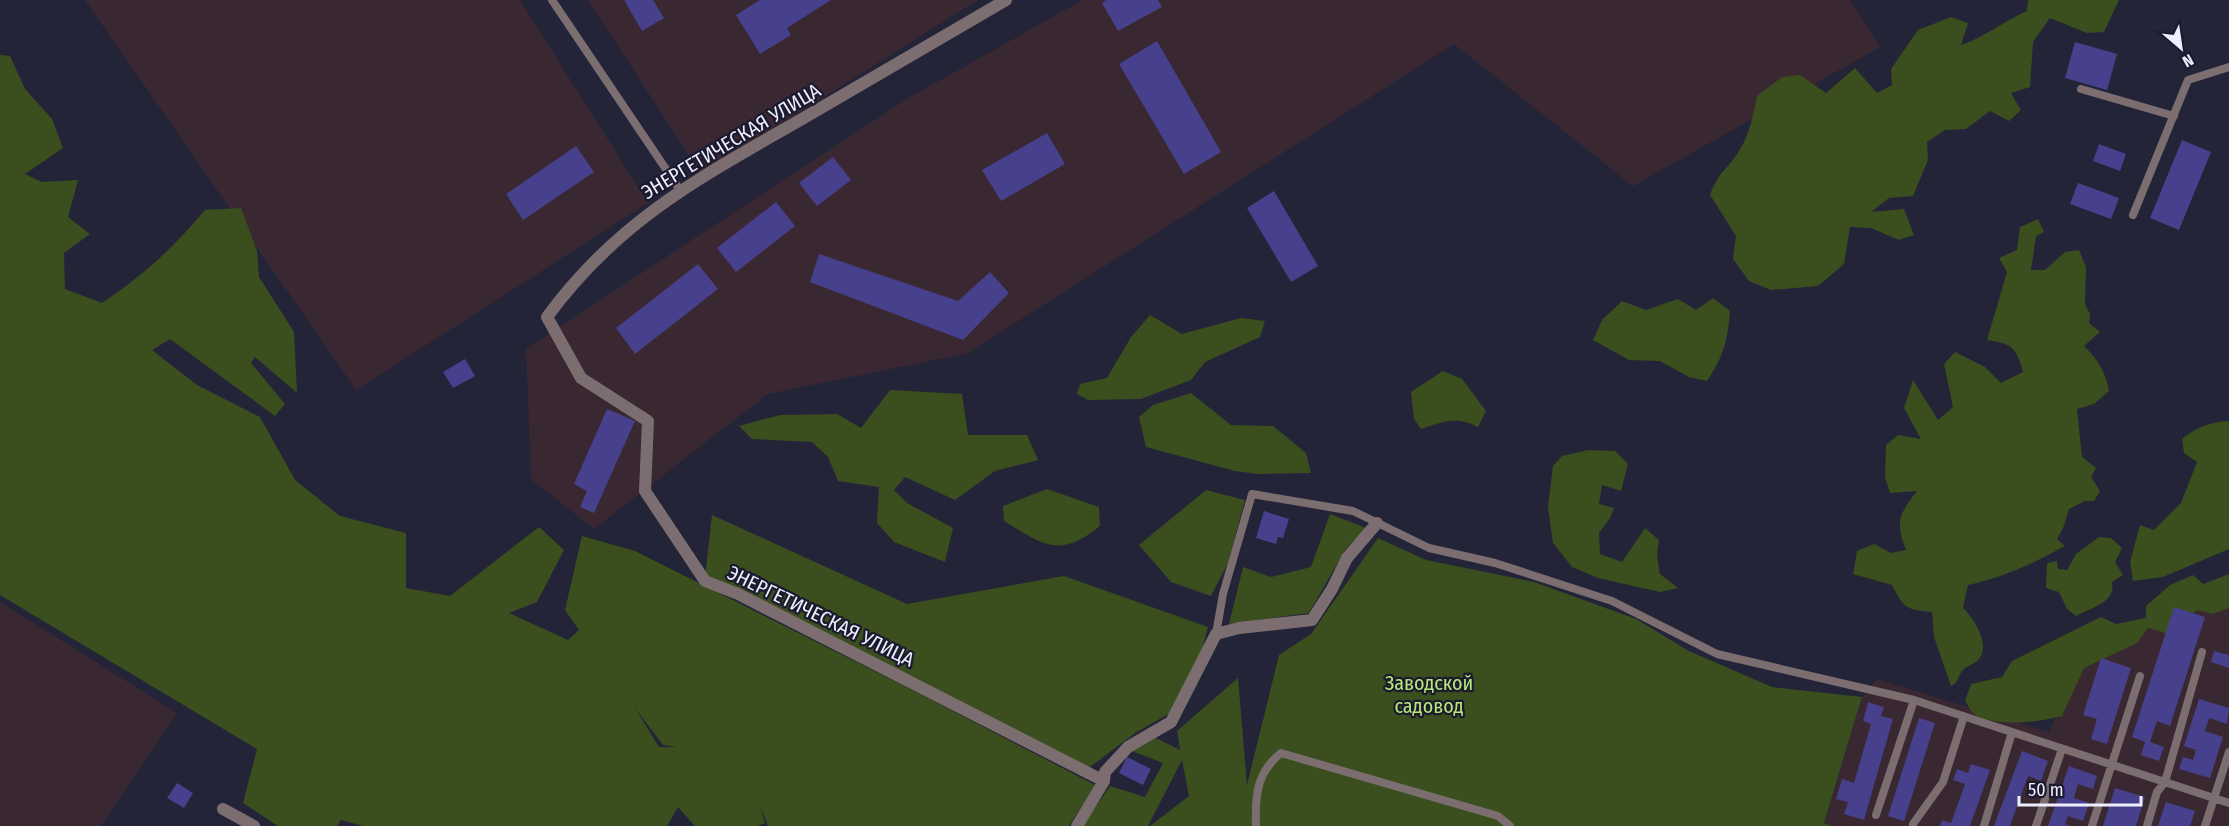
<svg xmlns="http://www.w3.org/2000/svg" width="2229" height="826" font-family="'Fira Sans Condensed',sans-serif">
<style>
.industrial{fill:#392831}
.green{fill:#3a4e1e;fill-rule:evenodd}
.building{fill:#47408c}
.lines{fill:none;stroke-linecap:round;stroke-linejoin:round}
.service{stroke:#7c6e70;stroke-width:8}
.minor{stroke:#7c6e70;stroke-width:12}
.labels{text-anchor:middle;stroke-width:4.5;stroke-linejoin:round;paint-order:stroke}
.street-label{font-size:20px;fill:#eeeefd;stroke:#1b1a2f}
.park-label{font-size:20px;fill:#b6e877;stroke:#1b1a2f}
</style>
<rect width="100%" height="100%" fill="#242439"/>
<path class="industrial" d="M85,0H520L648,203L356,390Z
M588,0H978L701,174Z
M1083,0H1850L1880,47L1633,186L1454,44L968,353L768,394L594,529L531,479L526,349L910,97Z
M2229,593V826H1831L1824,824L1862,697L1877,679L2049,732L2085,658L2170,600Z
M0,602L177,713L101,826H0Z"/>
<path class="green" d="M2028,0H2119L2104,32L2087,33L2050,18L2033,42L2030,87L2011,93L2021,110L2009,121L1990,111L1966,129L1945,130L1927,142L1928,160L1913,196L1889,198L1871,212L1904,209L1914,235L1899,240L1871,228L1850,227L1844,264L1818,286L1771,290L1749,281L1733,259L1736,236L1710,195C1718,172 1728,169 1739,151C1750,134 1753,115 1757,96L1782,77L1800,75L1826,93L1855,68L1877,93L1892,85L1891,69L1918,30L1951,17L1968,23L1961,45C1985,37 2004,21 2027,11Z
M0,55L10,56L25,89L52,119L63,148L25,174L42,182L78,180L68,217L90,234L64,253L65,289L102,303C144,275 173,248 205,210L241,208L257,251L259,277L294,332L297,393L255,357L251,363L285,404L275,416L170,339L152,350L197,385L260,417L295,480L340,516L406,533V588L450,596L539,527L564,550L537,602L509,613L568,640L579,630L565,610L582,536L635,551L922,695L1095,785L1069,826H768L760,805L765,823L757,826H695L678,807L667,826H363L341,820L337,826H278L243,803L257,749L0,595ZM635,708L663,745L677,747H659Z
M2038,219L2044,232L2036,236L2031,270H2045L2065,252L2079,250L2086,267L2085,304L2090,314L2089,323L2100,332L2084,346C2098,360 2105,370 2109,391L2094,404L2077,409L2082,457L2096,468L2091,477L2100,491L2094,501H2085L2069,509L2064,526L2057,539L2065,546C2032,564 2004,577 1968,585L1963,608C1974,618 1992,647 1978,660C1974,664 1966,666 1962,671C1957,678 1959,682 1951,686L1934,637L1932,612C1905,609 1905,609 1892,585L1853,574L1857,551L1874,544L1891,553L1906,550C1895,522 1899,514 1917,491L1890,493L1885,477L1886,445L1898,435L1921,439L1904,408L1913,380L1938,420L1953,407L1944,364L1955,352L1985,367L2001,383L2023,372C2016,347 2013,344 1987,340L2007,272L1999,258L2017,250L2020,227Z
M1713,298L1730,311C1728,339 1723,358 1707,381L1689,377L1660,361L1629,360L1593,340L1602,320L1622,301L1646,310L1678,299L1696,310Z
M1150,315L1182,334L1241,318L1265,321L1260,337L1205,362L1191,380L1141,399L1088,400L1077,394L1080,384L1107,378L1131,337Z
M1443,371L1462,379L1486,411L1478,427C1457,416 1443,421 1421,429L1414,419L1411,392Z
M890,390L962,394L968,435H1027L1038,460L995,471L955,500L905,477L894,490L907,503L953,528L945,562L894,542L877,523L879,487L838,481L828,457L812,442L752,439L739,426L780,415L837,414L861,428Z
M1191,393L1231,425L1273,426L1306,453L1311,473L1258,474L1235,471L1146,447L1139,417L1153,405Z
M2229,421V549L2163,577L2133,581L2130,562L2140,525L2154,530L2181,503L2197,462L2184,453L2182,439C2197,427 2210,422 2229,421Z
M1588,450L1615,451L1628,464L1621,491L1602,485L1599,504L1614,508L1610,518L1599,533L1600,554L1622,562L1645,528L1659,540L1657,555L1660,574L1678,588L1660,592L1598,578L1572,567L1553,543L1548,507L1553,466L1562,456Z
M1047,489L1099,507L1100,526C1059,559 1044,545 1004,521L1003,506Z
M1206,490L1245,500L1228,563L1211,596L1171,582L1139,545Z
M1330,514L1366,528L1345,550L1309,613L1229,624L1243,567L1271,577L1311,567Z
M712,515L907,604L1064,576L1208,627L1199,662L1172,712L1135,733L1090,767L1076,763L705,577Z
M2099,537L2111,538L2122,548L2115,562L2123,575L2112,582C2116,603 2092,607 2076,616L2067,609L2059,592L2046,588L2047,563L2057,561L2058,569L2067,570L2076,554Z
M1378,538L1426,560L1534,582L1636,619L1689,651L1772,687L1862,697L1824,823L1831,826H1150L1189,796L1182,760L1148,826H1082L1110,786L1145,797L1163,763L1132,751L1156,738L1180,750L1177,731L1238,678L1247,785L1279,655L1311,634Z
M2229,574V608L2213,614L2197,610L2168,634L2148,628L2137,643L2084,668L2062,716C2041,722 1992,728 1973,713C1970,711 1968,704 1965,701L1971,684L2002,677L2012,661L2101,617L2116,624L2146,618V606L2170,585L2193,575L2203,584Z"/>
<path class="building" d="M624,0H653L664,18L642,31Z
M760,0H831L787,28L791,35L760,54L736,15Z
M1107,0H1158L1162,7L1118,31L1102,3Z
M1157,41L1221,152L1184,174L1119,64Z
M2075,42L2117,54L2107,90L2065,78Z
M1047,133L1065,164L1001,201L982,170Z
M2182,140L2211,152L2179,230L2150,218Z
M2099,144L2126,154L2120,171L2093,161Z
M576,146L594,172L523,220L506,194Z
M833,157L851,180L817,206L799,183Z
M2078,183L2119,198L2111,219L2070,204Z
M1274,191L1318,266L1291,282L1247,208Z
M776,202L795,226L736,272L717,248Z
M819,254L958,301L990,272L1009,293L963,340L810,282Z
M698,264L718,289L635,354L616,328Z
M465,359L475,376L453,388L443,372Z
M607,409L635,421L594,513L580,507L587,491L574,484Z
M1264,511L1289,519L1283,538L1278,537L1276,544L1256,538Z
M2174,607L2205,617L2170,726L2157,721L2150,742L2164,747L2159,761L2141,755L2145,742L2132,737Z
M2214,651L2229,655V668L2211,662Z
M2101,658L2131,668L2107,744L2091,739L2097,719L2083,715Z
M2199,699L2229,708L2227,724L2209,718L2205,731L2223,737L2210,778L2179,769L2183,757L2193,760L2196,750L2184,746Z
M1868,702L1884,707L1881,716L1893,719L1864,820L1844,814L1848,802L1836,799L1842,779L1854,783L1871,724L1863,721Z
M1919,718L1935,723L1904,821L1888,816Z
M2022,751L2048,761L2041,781L2028,776L2010,826H1994Z
M1127,757L1151,769L1143,785L1119,773Z
M1971,764L1990,770L1970,826H1940L1942,820L1951,823L1965,784L1953,780L1957,769L1968,773Z
M2069,766L2097,776L2093,789L2078,784L2074,798L2089,803L2083,821L2068,816L2065,824L2070,826H2048Z
M177,783L193,793L184,808L167,798Z
M2115,788L2145,797L2136,826H2103Z
M2166,802L2195,811L2190,826H2158Z"/>
<g class="lines">
<path class="service" d="M552,0L680,190
M2081,89L2174,116
M2133,215L2188,80L2229,67
M1216,634L1223,594L1252,494L1353,511L1429,548L1495,563L1612,601L1717,654L1914,700L2229,803
M1876,815L1914,700
M1913,824L1943,782L1964,716
M1256,826C1255,797 1256,773 1281,753L1498,816L1510,826
M1984,826L2012,732
M2036,826L2062,749
M2092,826L2140,676
M2147,826L2157,792L2165,782L2202,652
M2205,826L2229,752"/>
<path class="minor" d="M1006,0C938,40 870,79 802,119C701,177 618,220 547,317L581,378L648,421L645,491L705,581L738,594L1104,781
M223,809L254,826
M1077,826L1104,781L1105,772L1128,747L1171,722L1216,634L1239,628L1312,620L1332,589L1347,558L1377,523"/>
</g>
<g class="labels">
<g class="street-label">
<text transform="translate(731 141) rotate(-31)" y="7">ЭНЕРГЕТИЧЕСКАЯ УЛИЦА</text>
<text transform="translate(821 616) rotate(26)" y="7">ЭНЕРГЕТИЧЕСКАЯ УЛИЦА</text>
</g>
<g class="park-label">
<text x="1429" y="690">Заводской<tspan x="1429" dy="23">садовод</tspan></text>
</g>
</g>
<g transform="translate(2181 48) rotate(151)" stroke="#1b1a2f" stroke-width="4.5" paint-order="stroke">
<path d="M0-4.5L10 22L0 15L-10 22Z" fill="#eeeefd"/>
<text y="-9" font-size="16" font-weight="bold" text-anchor="middle" fill="#eeeefd">N</text>
</g>
<path d="M2019 796v9h122v-9" fill="none" stroke="#eeeefd" stroke-width="3"/>
<text x="2028" y="796" font-size="18" fill="#eeeefd" stroke="#1b1a2f" stroke-width="4.5" paint-order="stroke">50 m</text>
</svg>
